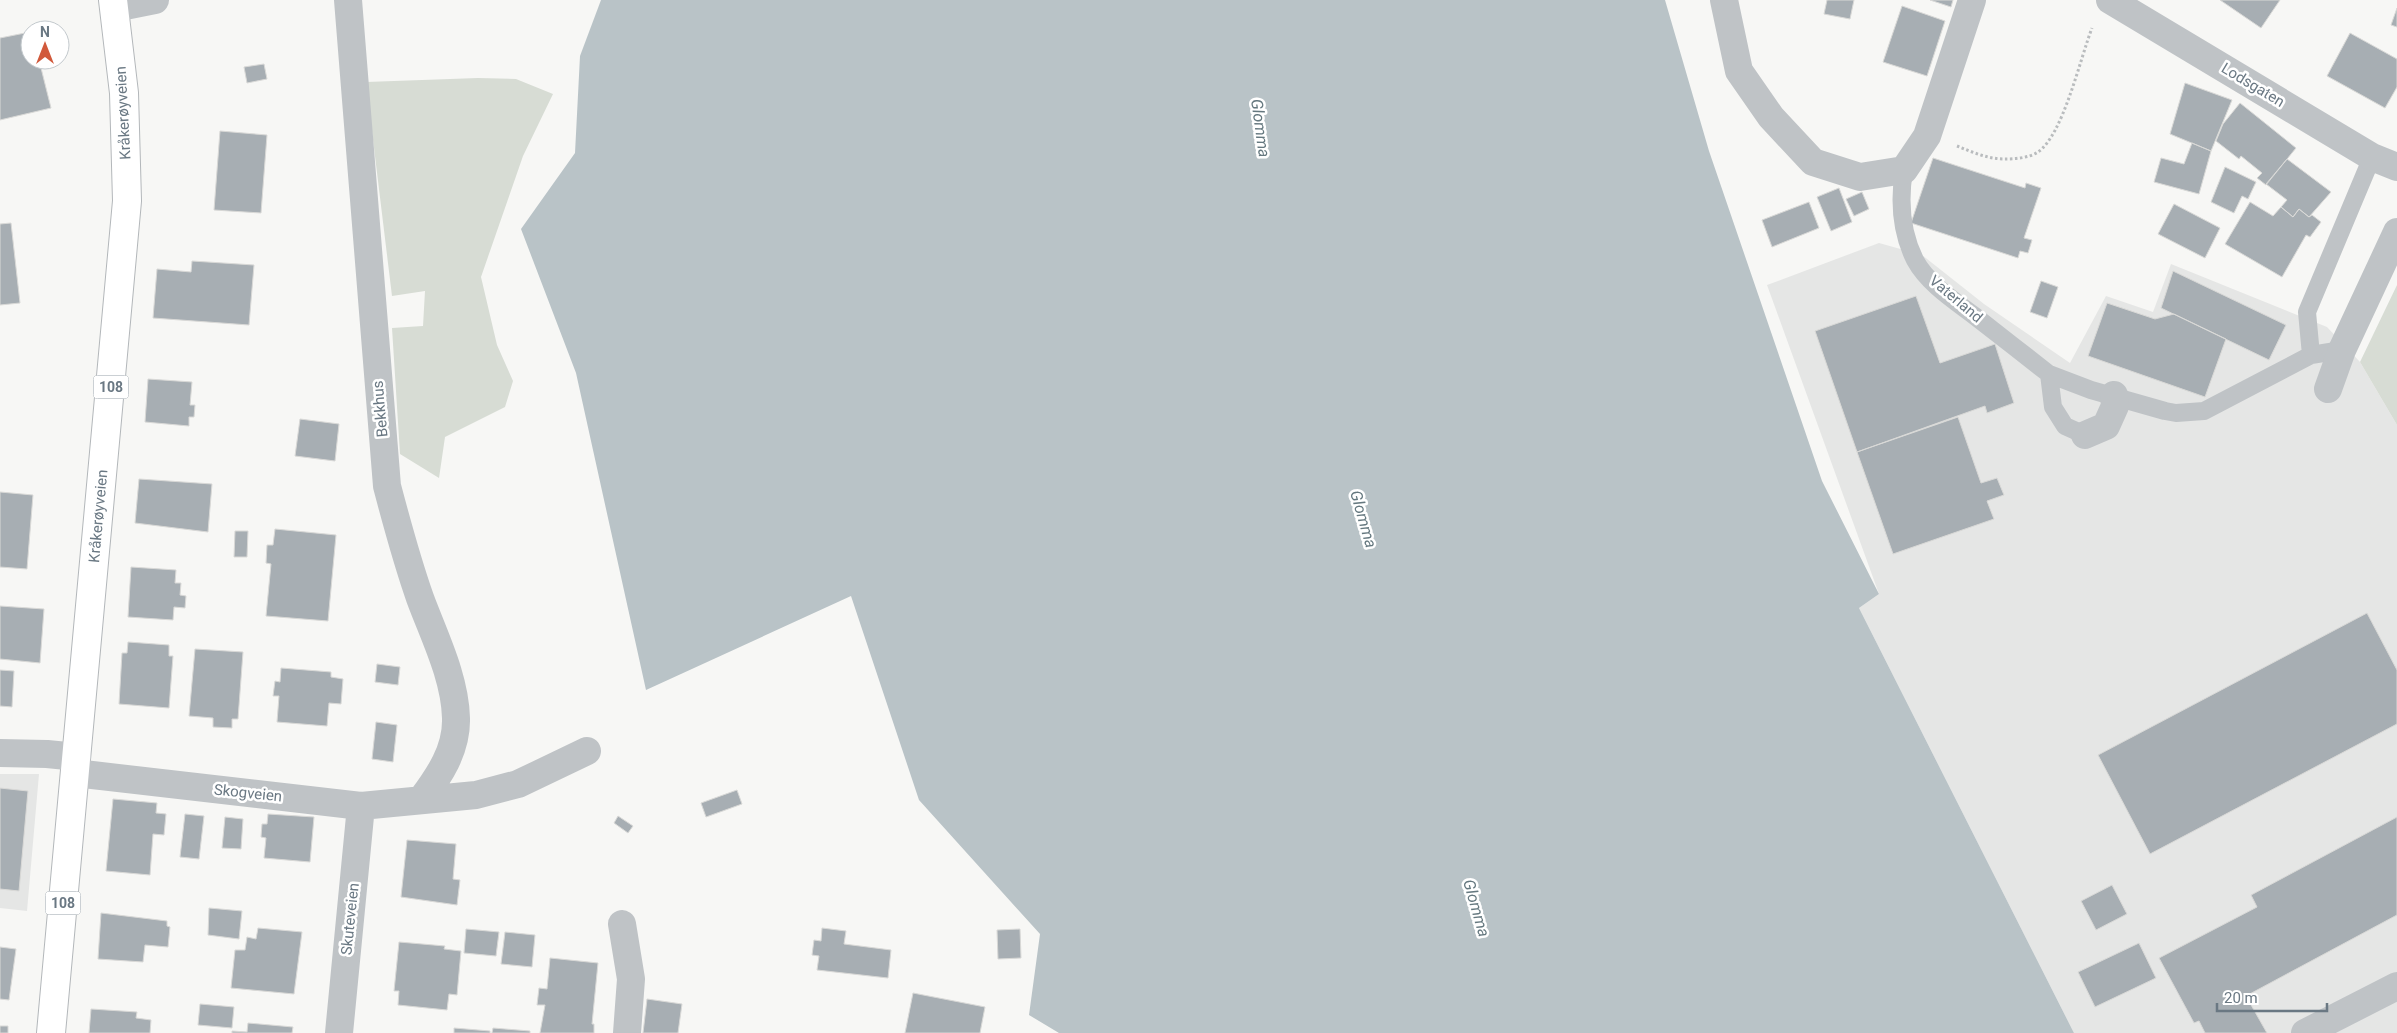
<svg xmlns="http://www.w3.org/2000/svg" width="2397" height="1033" font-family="Roboto,sans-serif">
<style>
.built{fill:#e5e6e5}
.green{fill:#d7dcd4}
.water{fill:#b9c3c7}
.building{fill:#a7aeb3;stroke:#d9d9d7}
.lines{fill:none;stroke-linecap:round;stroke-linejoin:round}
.primary-casing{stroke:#b3b7ba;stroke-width:30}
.path{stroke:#b9bcbe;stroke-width:3;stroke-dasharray:2.5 2.5;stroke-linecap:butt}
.service{stroke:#bfc3c6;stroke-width:18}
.minor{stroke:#bfc3c6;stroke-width:28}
.primary{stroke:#fff;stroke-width:28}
.labels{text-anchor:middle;stroke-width:5;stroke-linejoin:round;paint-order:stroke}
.shield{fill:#fff;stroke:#97a0a8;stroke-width:1}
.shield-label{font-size:14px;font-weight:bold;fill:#6a7883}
.street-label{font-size:15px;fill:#6a7883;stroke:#fff}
.water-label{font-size:16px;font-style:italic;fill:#65787f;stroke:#fff}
</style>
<rect width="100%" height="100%" fill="#f7f7f5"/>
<path class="built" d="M1879,243L1922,255L1984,304L2070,363L2106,296L2153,312L2171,264L2327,327L2360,362L2397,425V1033H2074L1859,608L1879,594L1767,285Z
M0,774H39L27,911L0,908Z"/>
<path class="green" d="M478,78L516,79L553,94L523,156L481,277L497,345L513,381L505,407L445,437L439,478L400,454L392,328L423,326L425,291L392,296L366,82Z
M2397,285V425L2360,362Z"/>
<path class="water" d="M601,0H1665L1709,151L1822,481L1879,594L1859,608L2074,1033H1059L1029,1015L1040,934L919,800L851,596L646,690L576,373L521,229L575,153L580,56Z"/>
<path class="building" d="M1827,0H1854L1850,19L1824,14Z
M1930,0H1953L1951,7Z
M2220,0H2280L2261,28Z
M1902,6L1945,21L1927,76L1883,62Z
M2397,8V27L2391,25Z
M30,32V60H39L51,108L0,120V38Z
M2350,33L2397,59V87L2385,108L2327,76Z
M264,64L267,79L247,83L244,67Z
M2185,83L2232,100L2211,151L2170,134Z
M2240,103L2296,148L2266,185L2257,178L2262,173L2241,156L2239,159L2216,141L2223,124Z
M220,131L267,135L261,213L214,210Z
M2192,143L2211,151L2199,194L2154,182L2161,158L2184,164Z
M1933,158L2025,188L2026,183L2041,188L2024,238L2032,240L2028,253L2020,251L2018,258L1911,223Z
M2287,159L2331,192L2309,217L2299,209L2293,217L2281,207L2287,200L2266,184Z
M2225,167L2256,182L2248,199L2242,196L2234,213L2211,202Z
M1839,188L1852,222L1831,231L1817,197Z
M1862,192L1869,209L1854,216L1846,199Z
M1809,202L1819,228L1772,247L1762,220Z
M2250,202L2273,216L2281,207L2293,217L2299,209L2309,217L2312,215L2321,222L2310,237L2306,235L2282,277L2225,244Z
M2174,204L2220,228L2205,258L2158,234Z
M11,223L20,303L0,305V224Z
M192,261L254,265L249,325L153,318L157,269L191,272Z
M2173,271L2286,325L2269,360L2161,308Z
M2041,281L2058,287L2047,318L2030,312Z
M1916,296L1940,363L1995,344L2014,403L1987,413L1985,406L1857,452L1815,331Z
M2107,303L2155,319L2174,314L2226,339L2205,397L2088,356Z
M148,379L192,382L190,405H195L194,417H189V426L145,422Z
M1958,417L1981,483L1997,478L2004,495L1987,501L1994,519L1893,554L1857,452Z
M300,419L339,424L335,461L295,456Z
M139,479L212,484L208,532L135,523Z
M0,492L33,495L27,569L0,567Z
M275,529L336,535L328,621L266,616L271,564L266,563L267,545H273Z
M235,531H248L247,557H234Z
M131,567L176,570L175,583H181L180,595L186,596L185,608L174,607L173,620L128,617Z
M0,606L44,609L40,663L0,659Z
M2367,613L2397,670V724L2150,854L2098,755Z
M128,642L169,645V656H173L169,708L119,704L122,653H127Z
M195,649L243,652L238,719H232V728L213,727V718L189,716Z
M377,664L400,667L398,685L375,682Z
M281,668L331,672V677L343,679L341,704L329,703L327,726L277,722L279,696H273L275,681L280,682Z
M0,670L14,671L12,707L0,706Z
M376,722L397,725L393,762L372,759Z
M0,788L28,791L19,891L0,889Z
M737,790L742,804L706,817L701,803Z
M113,799L157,803L156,813L166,814L164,835L153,834L150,875L106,871Z
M185,814L204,816L199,859L180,857Z
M268,814L314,817L310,862L264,858L266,838L261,837L262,824H267Z
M618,816L633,826L628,833L614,823Z
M225,817L243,819L241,849L222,848Z
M2397,817V915L2246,996L2267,1033H2205L2199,1021L2194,1023L2159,958L2257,907L2251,895Z
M407,840L456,844L453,879L460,880L457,905L401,897Z
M2112,885L2127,914L2096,930L2081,901Z
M209,908L242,911L239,939L208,935Z
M101,913L167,921V926L170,927L168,947L145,945L143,962L98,959Z
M258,928L302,932L294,994L231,988L235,950H245L247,937L256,939Z
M822,928L846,931L844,944L891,950L888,978L817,970L819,956L812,955L814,940L821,941Z
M466,929L499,932L496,956L464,953Z
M1020,929L1021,958L998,959L997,930Z
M505,932L535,935L532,967L501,964Z
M399,942L445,946L444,949L461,951L457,995L449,994L447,1010L398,1005L399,991H394Z
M2139,943L2156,978L2095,1007L2078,972Z
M0,947L16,949L9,1000L0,999Z
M550,958L598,963L592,1024H594V1033H540L545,1005H537L539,988L547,989Z
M913,993L985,1007L980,1033H905Z
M647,999L682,1004L678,1033H643Z
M200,1004L234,1007L232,1028L198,1025Z
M91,1009L137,1012L136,1018L151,1020L150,1033H89Z
M248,1023L293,1027L292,1033H232V1031L247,1032Z
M0,1026H8V1033H0Z
M454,1028L490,1031V1033H454Z
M493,1028L530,1031V1033H492Z"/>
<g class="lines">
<g class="primary-casing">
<g id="primary">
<path id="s1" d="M51,1033L127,201L124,93L113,0"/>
</g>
</g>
<path class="path" d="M1957,146C1972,152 1988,159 2004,159C2015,159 2029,158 2038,152C2063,135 2080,59 2092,28"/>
<path class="service" d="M1904,170C1899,201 1901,232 1915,260C1928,284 1955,301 1976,317C2000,336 2025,355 2049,374L2053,407L2065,426L2085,435
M2311,355L2307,312L2372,157
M2049,374L2091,390L2165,411L2176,413L2204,411L2311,355L2342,350"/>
<path class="minor" d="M348,0L387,486C397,524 407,561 420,598C434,636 455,677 456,718C457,750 439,776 421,800
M1724,0L1739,71L1771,117L1813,162L1860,177L1904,170L1927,136L1972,0
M2110,0L2372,157L2397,167
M115,8L155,0
M2328,389L2342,350L2397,232
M2085,435L2106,426L2115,406L2114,395
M0,753L47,754L77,757
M75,773L361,806L476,795L518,784L587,751
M622,924L631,979L627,1033
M339,1033L361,806
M2305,1033L2397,986"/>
<use href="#primary" class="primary"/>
</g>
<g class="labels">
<g class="shield">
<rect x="93.5" y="375.5" width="35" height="23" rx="4"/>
<rect x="45.5" y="891.5" width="35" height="23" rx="4"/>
</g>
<g class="shield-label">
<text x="111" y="392">108</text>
<text x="63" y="908">108</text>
</g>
<g class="street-label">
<text transform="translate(2253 85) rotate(31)" y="5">Lodsgaten</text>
<text transform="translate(123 113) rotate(-93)" y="5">Kråkerøyveien</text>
<text transform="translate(1956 299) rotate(40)" y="5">Vaterland</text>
<text transform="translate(380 409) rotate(-95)" y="5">Bekkhus</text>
<text dy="5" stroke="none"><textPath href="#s1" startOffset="519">Kråkerøyveien</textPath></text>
<text transform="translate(248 793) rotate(6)" y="5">Skogveien</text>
<text transform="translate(350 919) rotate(-84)" y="5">Skuteveien</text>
</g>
<g class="water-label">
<text transform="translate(1261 128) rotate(82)" y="6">Glomma</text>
<text transform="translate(1364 519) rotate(74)" y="6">Glomma</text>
<text transform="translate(1477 908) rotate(74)" y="6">Glomma</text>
</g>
</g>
<g transform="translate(45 45)"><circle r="24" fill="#ffffff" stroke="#c3c9cd"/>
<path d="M0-4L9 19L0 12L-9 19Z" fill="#d1593b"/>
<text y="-8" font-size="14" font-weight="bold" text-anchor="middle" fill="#6a7883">N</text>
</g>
<path d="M2217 1003v8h110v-8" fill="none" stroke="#6a7883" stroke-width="2.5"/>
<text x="2224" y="1003" font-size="15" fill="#6a7883" stroke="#ffffff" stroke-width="4" paint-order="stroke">20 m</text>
</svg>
